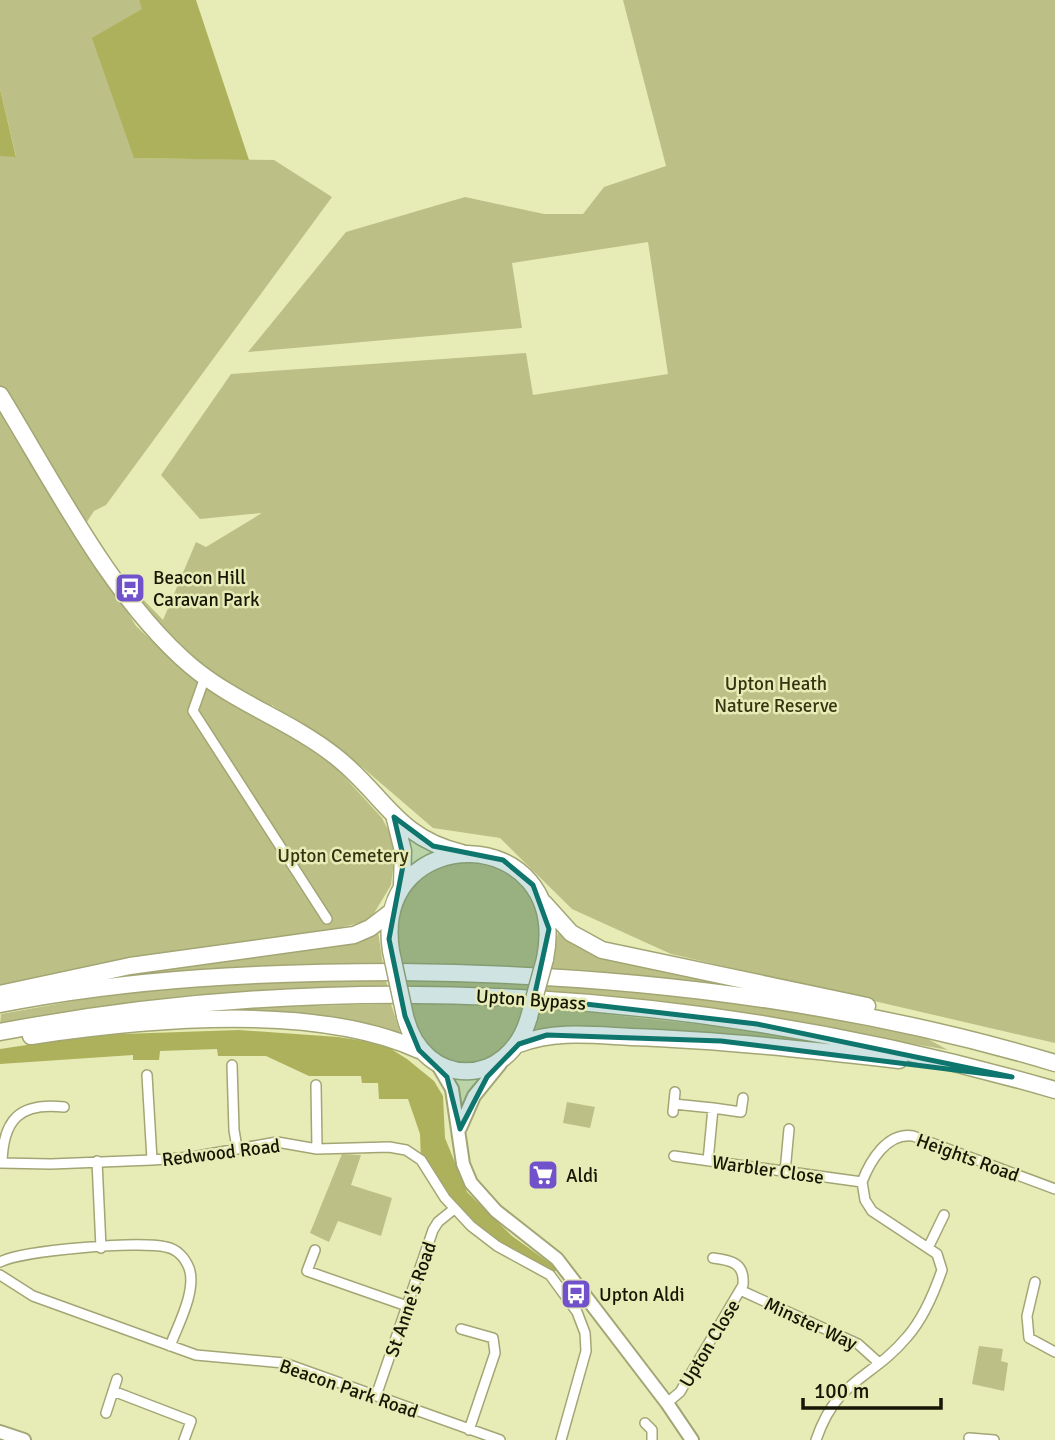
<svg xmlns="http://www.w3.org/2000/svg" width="1055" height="1440" font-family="Signika,sans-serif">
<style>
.green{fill:#bcbf86}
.forest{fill:#adb15b}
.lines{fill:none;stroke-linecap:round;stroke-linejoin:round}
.street-casing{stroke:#a3a674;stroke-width:12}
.secondary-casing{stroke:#a3a674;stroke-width:16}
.highway-casing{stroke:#a3a674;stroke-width:19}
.street{stroke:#fff;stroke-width:9}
.secondary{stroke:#fff;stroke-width:12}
.highway{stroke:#fff;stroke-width:16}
.highway-bridge-casing{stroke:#a3a674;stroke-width:19;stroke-linecap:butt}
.highway-bridge{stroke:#fff;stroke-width:16}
.marked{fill:#0f766e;fill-opacity:0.2;stroke:#0f766e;stroke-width:5;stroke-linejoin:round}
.labels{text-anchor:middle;stroke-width:5;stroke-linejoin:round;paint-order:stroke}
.poi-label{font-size:19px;fill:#151603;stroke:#e7ebb6;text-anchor:start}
.park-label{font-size:19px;fill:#343510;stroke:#e7ebb6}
.street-label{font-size:19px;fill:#151603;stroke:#e7ebb6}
</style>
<rect width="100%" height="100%" fill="#e7ebb6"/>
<path class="green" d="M0,0H139L143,8L134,158L274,160L332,197L106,505L94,511L79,534L136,626L193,679L329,760L382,818L396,845L391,885L370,920C249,954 121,956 0,988V156H16L0,89Z
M623,0H1055V1043L671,954L572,909L500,838L433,828L362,767L272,705L268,711L177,649L135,595L138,594L163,620L196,542L206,547L262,513L200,519L161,475L231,374L526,353L533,395L668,374L648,242L512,263L522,328L248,352L346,232L465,197L544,214H583L604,187L666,166Z
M481,860L519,878L538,909L541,939L533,968L402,964L398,948L400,908L413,885L441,865Z
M378,931L383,965L62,984L216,959L364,940Z
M561,931L585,950L771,993L698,982L551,969L558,932Z
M405,977L529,981L527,992L406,989Z
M385,978L388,988L0,1025L1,1014L96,997L200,985Z
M546,982L748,1002L926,1038L948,1050L724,1010L544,991Z
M409,1003L523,1007C518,1027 510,1045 493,1057C469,1074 432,1057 418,1035C413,1026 412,1013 409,1003Z
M391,1004L401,1035L161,1015L263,1007Z
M540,1007L742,1029L849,1045L531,1035Z
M567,1102L595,1107L590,1128L563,1123Z
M342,1154L361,1155L351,1185L392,1198L381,1236L338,1221L329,1242L310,1233Z
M979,1346L1003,1349L1001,1361L1008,1363L1004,1391L972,1384Z"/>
<path class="forest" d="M139,0H196L249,160L134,158L92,38L142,9Z
M0,89L16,157L0,156Z
M239,1030L338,1037L383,1044L407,1059L434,1081L443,1096L445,1138L467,1192L512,1236L558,1269L550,1275L471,1226L421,1160L420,1134L408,1099H379L378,1083H362L361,1076H309L266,1056H218L217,1049L160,1051L159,1060H133V1055L0,1064V1049L93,1035Z"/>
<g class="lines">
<g class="street-casing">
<path id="street" d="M205,677L193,711L327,919
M232,1065L234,1130L237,1148
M147,1075L152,1160
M316,1085L317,1149
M674,1104L713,1108L708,1161
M713,1108L741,1112L743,1098
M673,1112L675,1092
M674,1156L862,1182
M97,1161L101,1248
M0,1163L51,1164L152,1160L192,1157L277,1142L317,1149L389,1147L406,1150L421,1160L445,1198L471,1226L497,1246L550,1275L577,1312L585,1333L586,1351L561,1440
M2,1163C3,1119 20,1102 64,1107
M785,1172L789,1129
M928,1248L944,1215
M315,1250L307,1271L407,1306
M0,1262C23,1250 139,1241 166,1247C177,1249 185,1258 189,1268C197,1290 178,1325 170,1346
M0,1275L33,1296L196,1355L284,1363L500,1440
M1035,1282L1027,1316L1029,1338L1055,1352
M740,1290L858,1344L878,1362
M461,1329L493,1338L495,1353L469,1430
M113,1391L191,1421L184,1440
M376,1396L433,1230L438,1222L454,1209
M667,1403L680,1392L743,1285C745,1263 731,1260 713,1258
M106,1413L117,1379
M645,1423L652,1430V1440
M969,1438L994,1440
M816,1440C837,1378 871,1380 907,1337C923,1319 934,1293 942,1270L937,1254L872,1211L865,1200L862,1182C870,1161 887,1132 913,1136L1055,1189"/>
</g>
<g class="secondary-casing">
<path id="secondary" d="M438,1065L452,1089L463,1164L471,1183L496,1211L557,1259L667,1403L692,1440
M460,1128L474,1096L500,1064
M0,1432L24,1440"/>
</g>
<g class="highway-casing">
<path id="highway" d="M0,395C54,483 113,600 191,666C235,703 291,721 335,756C384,794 396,838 462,853
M395,819L403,851L402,885
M544,903L571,933L602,950L867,1006
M391,951C371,819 572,822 545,959
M0,994L130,966L354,935L370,928L391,912
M0,1004C132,978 265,972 400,972C621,974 842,999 1055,1063
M405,1016C423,1090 509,1089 529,1017
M0,1032C350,965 714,991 1055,1090
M31,1036C144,1019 313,1002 419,1050
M519,1044C555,1030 592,1035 631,1037C721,1040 810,1050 899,1060"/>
</g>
<use href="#street" class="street"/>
<use href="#secondary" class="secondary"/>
<use href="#highway" class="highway"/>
<g class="highway-bridge-casing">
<path id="highway-bridge" d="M391,951L405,1016
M529,1017L545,959"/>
</g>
<use href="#highway-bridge" class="highway-bridge"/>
</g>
<path class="marked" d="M394,817L433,846L503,860L533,885L549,929L534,998L757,1024L1012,1077L721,1041L547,1035L519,1044L487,1077L460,1129L447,1077L419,1050L405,1016L389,939L404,860Z"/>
<defs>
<g id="bus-square" transform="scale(1.575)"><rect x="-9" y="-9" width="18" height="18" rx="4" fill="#7152cb" stroke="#e7ebb6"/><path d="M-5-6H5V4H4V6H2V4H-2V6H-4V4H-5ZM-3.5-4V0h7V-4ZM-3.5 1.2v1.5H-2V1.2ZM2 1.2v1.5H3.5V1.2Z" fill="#fff"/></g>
<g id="supermarket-square" transform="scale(1.575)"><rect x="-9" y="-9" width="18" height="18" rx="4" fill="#7152cb" stroke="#e7ebb6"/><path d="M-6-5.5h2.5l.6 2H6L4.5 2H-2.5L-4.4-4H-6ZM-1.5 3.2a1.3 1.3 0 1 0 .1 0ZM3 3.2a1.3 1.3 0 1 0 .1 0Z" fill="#fff"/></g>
</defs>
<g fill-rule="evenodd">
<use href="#bus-square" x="130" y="588"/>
<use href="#supermarket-square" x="543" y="1175"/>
<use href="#bus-square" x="576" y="1294"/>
</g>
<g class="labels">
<g class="poi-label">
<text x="153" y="584">Beacon Hill<tspan x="153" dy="22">Caravan Park</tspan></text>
<text x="566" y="1182">Aldi</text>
<text x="599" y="1301">Upton Aldi</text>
</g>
<g class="park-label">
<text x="776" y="690">Upton Heath<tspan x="776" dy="22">Nature Reserve</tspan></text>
<text x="343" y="862">Upton Cemetery</text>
</g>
<g class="street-label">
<text transform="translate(531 999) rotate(4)" y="7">Upton Bypass</text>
<text transform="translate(221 1152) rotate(-7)" y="7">Redwood Road</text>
<text transform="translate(968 1157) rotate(20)" y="7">Heights Road</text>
<text transform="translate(768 1169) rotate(8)" y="7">Warbler Close</text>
<text transform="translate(410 1299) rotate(-71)" y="7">St Anne's Road</text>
<text transform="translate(811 1323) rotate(25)" y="7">Minster Way</text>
<text transform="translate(709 1343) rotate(-59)" y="7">Upton Close</text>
<text transform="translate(349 1388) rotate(19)" y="7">Beacon Park Road</text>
</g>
</g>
<path d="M803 1398v10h138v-10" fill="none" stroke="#151603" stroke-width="3.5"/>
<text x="814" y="1398" font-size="21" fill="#151603" stroke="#e7ebb6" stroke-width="5" paint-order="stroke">100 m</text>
</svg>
